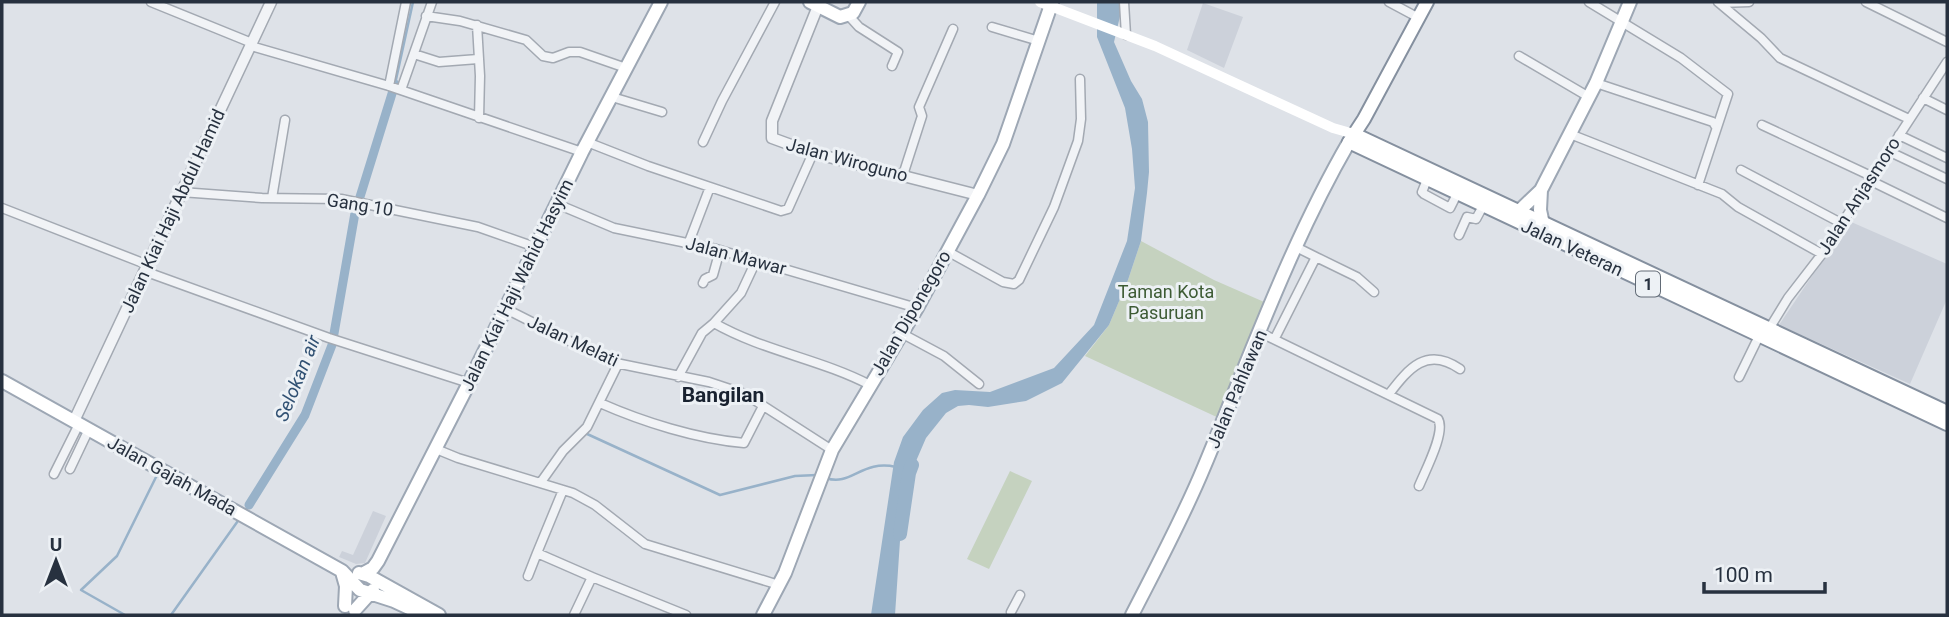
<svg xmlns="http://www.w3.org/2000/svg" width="1949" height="617" font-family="Roboto,sans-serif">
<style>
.built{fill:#ccd1da}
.green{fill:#c5d2bf}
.water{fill:#98b2c9}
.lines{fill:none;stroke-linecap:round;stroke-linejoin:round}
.stream{stroke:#98b2c9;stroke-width:2.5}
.canal{stroke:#98b2c9;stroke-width:9}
.river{stroke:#98b2c9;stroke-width:14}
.minor-casing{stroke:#a3a9b2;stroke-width:11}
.tertiary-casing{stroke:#a3a9b2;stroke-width:13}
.primary-casing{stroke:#9da7b4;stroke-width:16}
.trunk-casing{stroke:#85909f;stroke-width:16}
.minor{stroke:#f1f3f6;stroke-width:8}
.tertiary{stroke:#f1f3f6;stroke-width:10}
.secondary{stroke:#fff;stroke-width:10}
.primary{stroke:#fff;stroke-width:12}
.trunk{stroke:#fff;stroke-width:12}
.labels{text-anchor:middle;stroke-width:6;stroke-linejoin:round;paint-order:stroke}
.shield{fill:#edf1f5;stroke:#626b76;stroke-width:2}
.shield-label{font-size:16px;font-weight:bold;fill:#27313f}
.street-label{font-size:18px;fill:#27313f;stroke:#edf1f5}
.park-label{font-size:18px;fill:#3d5b34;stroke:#edf1f5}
.water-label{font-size:19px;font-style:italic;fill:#315173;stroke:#edf1f5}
.quarter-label{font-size:21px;font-weight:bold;fill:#192230;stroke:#edf1f5}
</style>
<rect width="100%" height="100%" fill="#dee2e8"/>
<path class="built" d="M1203,3L1243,17L1224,68L1187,50Z
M1849,221L1947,264V299L1910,384L1779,325Z
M373,511L386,516L365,563L356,564L339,557L342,551L353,555Z"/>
<path class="green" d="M1141,241L1214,280L1271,305L1221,419L1085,356L1109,325L1128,280Z
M1010,471L1032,481L989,569L967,559Z"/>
<path class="water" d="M1097,2H1120L1121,12L1114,42L1131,81L1142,99L1148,122L1149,172L1147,193L1141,241L1128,280L1109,325L1062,383L1026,401L988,407L969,405L958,406L946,413L926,438L907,482L902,511L895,615H871L894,462L903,437L923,410L942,393L955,390L990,392L1054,368L1094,325L1127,241L1135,188L1132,149L1125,108L1097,37Z"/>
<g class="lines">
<path class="stream" d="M395,84L413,2
M585,433L720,495L795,476L817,475
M826,478C851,487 862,459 896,467
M244,513L249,505
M125,615L81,590L117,556L158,473
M171,615L240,518"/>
<path class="canal" d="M249,505L305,415L332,345L355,213L395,84"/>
<path class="river" d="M900,534L909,473L912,465"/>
<g class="minor-casing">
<path id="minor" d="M151,2L252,43
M1124,2L1126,35
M1389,2L1417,17
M1589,2L1681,58L1728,94L1698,185
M1718,2L1761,38L1780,58L1909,119
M1866,2L1947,42
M1720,3L1749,2
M426,16L460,21L526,40L543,56L553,58L569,52H580L626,68
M849,16L859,27L898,52L892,66
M477,25L480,76L479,118
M992,27L1039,41
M251,46L389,86L582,152
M414,54L439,62L478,59
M1519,56L1589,97
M1596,83L1713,122L1716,127
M389,86L406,2
M401,90L432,2
M612,97L662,112
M1923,98L1947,110
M1762,125L1871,176
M1570,134L1722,194L1738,207L1822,254
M1899,135L1947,158
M587,142L648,166L781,211L788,209L813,153
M703,142L722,101L775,2
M1888,151L1947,179
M1741,170L1841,223
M903,175L922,116L919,107L953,29
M1428,177L1422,192L1424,194L1450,208L1457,194
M1869,180L1947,218
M181,192L262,198L341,199L478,227L535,247
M272,198L285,120
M557,204L614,228L716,249L917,308
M2,208L148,265
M1459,235L1467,217L1476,219L1483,206
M689,242L710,187
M947,251L1003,282L1014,284L1019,280L1054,207L1078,141L1081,119L1080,79
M1316,257L1357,277L1374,292
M756,261L741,293L714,323C763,351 820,359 870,385
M144,271L329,338L469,383
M703,283L705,279L713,275L720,250
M506,309L611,362L709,382L745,394L832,450
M1769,329L1788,298L1822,254L1947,62
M901,333L944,356L979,384
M1261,333L1438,419C1446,432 1425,471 1419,486
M1275,338L1316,257L1296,247
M678,377L702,333L714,323
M1739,377L1759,336
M1389,394C1409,368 1427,346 1460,369
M600,403C643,422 697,439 744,443L763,406
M436,449L458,458L573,493L595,505L645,544L779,585
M70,469L89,429
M54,474L79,424
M541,482L563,451L587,427L618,364
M537,553L563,490
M528,576L537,553L592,577
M1011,612L1020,595
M574,615L592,577L686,615"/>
</g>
<g class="tertiary-casing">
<path id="tertiary" d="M818,6L772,121V138L813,153L978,195
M74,421L271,2"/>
</g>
<g class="primary-casing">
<path id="primary" d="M810,2L840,17L853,13L859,2
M1541,190L1540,210L1543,224
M1518,212L1541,190L1596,83L1630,2
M2,381L342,571L360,590
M342,572L346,586L345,606
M359,573L369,576L439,615
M362,574L373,568L378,561L469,383L582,152L661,2
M360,590L394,601L424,615
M355,610L373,590
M763,615L785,573L832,450L917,308L978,195L1003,144L1052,2
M1132,615C1157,566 1183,518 1204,467C1249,359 1290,244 1349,142"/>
</g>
<g class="trunk-casing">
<path id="trunk" d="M1427,2L1364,119L1349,142L1947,424
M1354,134L1947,412"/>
</g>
<use href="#minor" class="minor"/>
<use href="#tertiary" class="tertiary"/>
<path class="secondary" d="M1040,2L1155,46L1333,128L1354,134"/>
<use href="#primary" class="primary"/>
<use href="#trunk" class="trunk"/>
</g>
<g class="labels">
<rect class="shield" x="1636" y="271.5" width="24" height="25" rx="5"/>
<g class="shield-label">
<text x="1648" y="290">1</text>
</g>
<g class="street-label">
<text transform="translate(847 160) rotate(15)" y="6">Jalan Wiroguno</text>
<text transform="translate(1859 196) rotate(-57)" y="6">Jalan Anjasmoro</text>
<text transform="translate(360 205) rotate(9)" y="6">Gang 10</text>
<text transform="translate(173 211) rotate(-65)" y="6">Jalan Kiai Haji Abdul Hamid</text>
<text transform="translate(1572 248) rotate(25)" y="6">Jalan Veteran</text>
<text transform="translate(736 256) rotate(15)" y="6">Jalan Mawar</text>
<text transform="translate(517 285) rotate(-64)" y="6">Jalan Kiai Haji Wahid Hasyim</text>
<text transform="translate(911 313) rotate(-60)" y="6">Jalan Diponegoro</text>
<text transform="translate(573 341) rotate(25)" y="6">Jalan Melati</text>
<text transform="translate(1237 389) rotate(-67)" y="6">Jalan Pahlawan</text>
<text transform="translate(172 476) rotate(29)" y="6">Jalan Gajah Mada</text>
</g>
<g class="park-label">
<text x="1166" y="298">Taman Kota<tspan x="1166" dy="21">Pasuruan</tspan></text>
</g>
<g class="water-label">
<text transform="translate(297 378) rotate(-68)" y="7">Selokan air</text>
</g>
<g class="quarter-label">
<text x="723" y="402">Bangilan</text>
</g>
</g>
<rect width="1949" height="617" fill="none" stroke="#27313f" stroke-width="7"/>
<g transform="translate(56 561)" stroke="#edf1f5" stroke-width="5" paint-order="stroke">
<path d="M0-5L12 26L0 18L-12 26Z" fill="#27313f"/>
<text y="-10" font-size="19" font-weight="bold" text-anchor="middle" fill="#27313f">U</text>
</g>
<path d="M1704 582v10h121v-10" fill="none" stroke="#27313f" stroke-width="3.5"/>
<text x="1714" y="582" font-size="21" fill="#27313f" stroke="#edf1f5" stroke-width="5" paint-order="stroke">100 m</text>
</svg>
